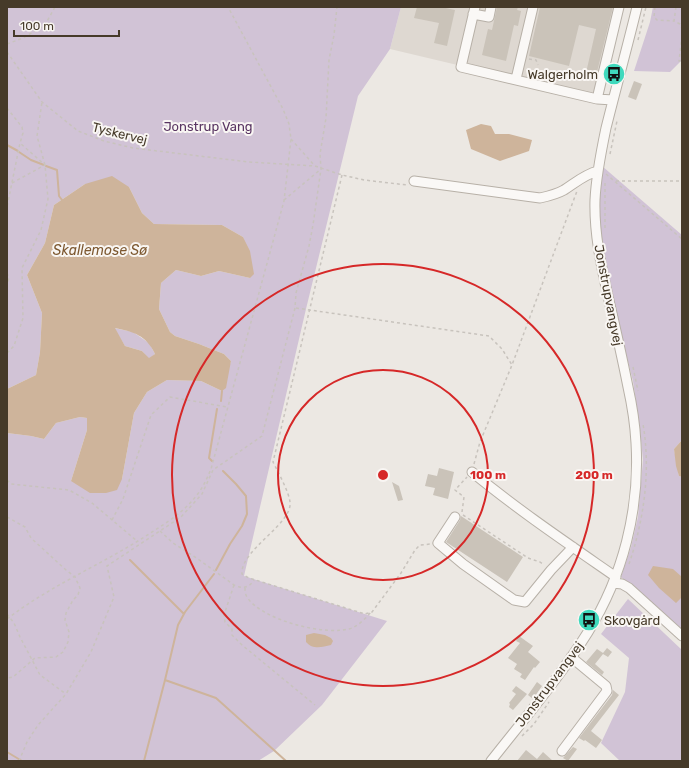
<svg xmlns="http://www.w3.org/2000/svg" width="689" height="768" font-family="Rubik,sans-serif">
<style>
.built{fill:#ded8d1}
.green{fill:#d1c3d6}
.water{fill:#ceb49b;fill-rule:evenodd}
.lines{fill:none;stroke-linecap:round;stroke-linejoin:round}
.stream{stroke:#ceb49b;stroke-width:2}
.building{fill:#cac3b9}
.minor-casing{stroke:#b7b0a7;stroke-width:11}
.path{stroke:#c8c3bd;stroke-width:1.5;stroke-dasharray:3 3;stroke-linecap:butt}
.minor{stroke:#faf8f6;stroke-width:9}
.ring{fill:none;stroke:#d62828;stroke-width:2}
.labels{text-anchor:middle;stroke-width:4;stroke-linejoin:round;paint-order:stroke}
.poi-label{font-size:13px;fill:#463a29;stroke:#f9f6f3;text-anchor:end}
.park-label{font-size:13px;fill:#593562;stroke:#f9f6f3}
.street-label{font-size:13px;fill:#463a29;stroke:#f9f6f3}
.water-label{font-size:14px;font-style:italic;fill:#7d5830;stroke:#f9f6f3}
.centre{fill:#d62828;stroke:#f9f6f3;stroke-width:2}
.ring-label{font-size:12px;text-anchor:middle;font-weight:bold;fill:#d62828;stroke:#f9f6f3;stroke-width:4;stroke-linejoin:round;paint-order:stroke}
</style>
<rect width="100%" height="100%" fill="#ece8e3"/>
<path class="built" d="M401,7H623L600,99L390,49Z"/>
<path class="green" d="M7,7H401L390,49L358,96L306,309L244,576L387,621L322,705L274,751L258,761H7V433L31,436L44,439L56,423L80,417L87,418V430L71,481L122,479L134,413L147,392L167,380L201,381L222,391L231,361L224,354L199,344L175,336L170,332L159,309L161,283L176,270L201,276L219,271L250,278L243,237L222,225L154,224L142,213L129,187L85,184L54,205L45,243L27,275L42,313L40,352L36,375L7,389Z
M653,7H682V60L670,72L634,71L650,22Z
M602,166L682,235V440L674,449L679,476L682,477V635L678,629L621,577L631,547L638,517L643,460L640,430L633,381L621,335L598,226Z
M114,328L133,332L149,343L155,354L149,359L142,351L125,346Z
M628,599L682,650V761H620L601,743L625,692L629,658L601,634Z"/>
<path class="water" d="M481,124L491,126L495,134H509L532,140L529,151L500,161L471,149L466,130Z
M112,176L129,187L142,213L154,224L222,225L243,237L250,251L254,274L250,278L219,271L201,276L176,270L161,283L159,309L170,332L175,336L199,344L224,354L231,361L226,388L222,391L201,381L167,380L147,392L134,413L122,479L117,490L106,493H90L71,481L87,430V418L80,417L56,423L44,439L31,436L7,433V389L36,375L40,352L42,313L27,275L45,243L54,205L85,184ZM115,328C134,332 146,335 155,354L149,358L142,351L125,346Z
M682,440V477L679,476L676,466L674,449Z
M653,566L673,569L682,577V597L676,603L659,588L648,575Z
M314,633L325,635L331,638L333,641L331,645C322,647 313,650 306,642V635Z"/>
<g class="lines">
<path class="stream" d="M7,145L18,151
M19,152L31,160L44,165
M46,166L57,170L59,196L62,200
M221,401L222,391
M212,461L209,458L217,409
M130,560L184,614
M216,570L230,544L242,526L247,514L246,496L236,484L223,471
M214,574L185,612L178,625L165,680L216,698L286,761
M7,752L22,761
M144,761L165,680"/>
</g>
<path class="building" d="M417,7H441L455,10L447,46L434,43L439,23L414,18Z
M497,7H518L517,10L521,11L518,26L514,25L506,61L482,55L488,29L492,30Z
M540,7H613L596,76L586,73L596,29L579,25L569,66L529,56Z
M634,81L642,84L636,100L628,97Z
M439,468L454,472L448,499L433,495L435,488L425,486L428,474L437,476Z
M392,482L399,486L403,500L398,501Z
M461,516L523,557L507,582L446,542L460,520Z
M519,636L533,646L528,652L540,662L535,668L534,667L525,680L520,677L522,674L514,669L517,664L508,658L520,643L516,641Z
M607,648L612,652L608,657L603,654L595,664L604,672L602,675L586,662L597,649L603,653Z
M537,682L542,686L533,699L528,695Z
M516,686L527,694L513,710L509,707L510,704L509,703L516,694L512,691Z
M613,690L619,695L591,731L602,740L596,748L585,740L584,741L579,738L612,695Z
M573,747L577,749L568,761L563,758Z
M526,750L537,759L543,752L553,761H517Z"/>
<g class="lines">
<g class="minor-casing">
<path id="minor" d="M475,7L461,67L597,99L613,100
M473,14L489,17L491,7
M516,79L533,7
M597,99L619,7
M414,181L540,198C549,196 557,194 564,190C575,183 585,174 598,171
M472,472C518,510 567,543 616,577
M455,517L438,543L463,564L514,600L525,602L551,570L573,547
M613,583L622,584L629,588L682,636
M562,751L607,691L606,686L571,657
M491,761C524,719 560,677 588,632C623,576 640,509 636,443C635,424 632,405 628,387C622,357 615,326 608,296C601,265 594,233 595,200C596,176 601,152 606,128C616,88 627,48 637,7"/>
</g>
<path class="path" d="M655,7L654,17L657,20L674,21
M676,7L674,21L680,24L682,29
M682,36L679,61L682,60
M638,40L646,7
M7,44L23,38L45,25L55,7
M7,52L42,102L78,131L104,141L133,148L249,162L315,166L342,175L364,180L407,185
M529,59L536,60L538,65
M7,108L22,127L23,133L20,143L7,207
M291,139L315,166
M610,154L617,121
M606,174L682,239
M342,175L273,462C278,472 289,492 290,502C293,524 240,550 242,574L249,578L365,614L372,612L401,573L415,550L420,545L431,544
M616,181H682
M12,183L45,165L20,143
M284,200L321,169
M605,228V180
M7,273L9,278L7,284
M296,308L489,336L502,349L512,365L577,191
M7,353L14,346L23,318L22,268L41,230L48,199L45,165L37,136L42,102
M633,367L638,391
M474,464L480,442L512,365
M7,480L11,484L69,490L92,503L137,541
M462,512L464,497L455,490L467,477
M463,515L528,558L540,562L544,565
M7,517L25,527L31,538L66,570L75,577L80,588L78,595L73,600L66,613L65,620L69,632L68,642L63,652L56,657L35,658L13,677L7,678
M112,520L123,499L151,415L170,397L227,407
M160,531L173,543L195,557L234,585C242,589 249,588 254,580
M629,564C644,520 651,470 643,424
M234,585L224,615L225,622L232,629V635L242,645L315,705
M245,588C245,590 245,594 247,597C261,620 327,637 352,628C359,625 366,618 371,612
M7,614L14,623L20,637L40,675L66,694
M7,619C51,585 103,564 149,534C166,523 184,512 196,496C203,488 207,478 211,469L284,201L291,139L289,124L283,109L228,7
M522,736L534,724L549,702
M19,761L27,742L38,725L66,694L91,652L114,597L107,566L181,517L202,494L213,470L262,436L295,308L296,293L309,246L313,225L321,169L320,154L326,118L329,60L334,35L337,7"/>
<use href="#minor" class="minor"/>
</g>
<g class="ring">
<circle cx="383" cy="475" r="105"/>
<circle cx="383" cy="475" r="211"/>
</g>
<defs>
<g id="bus-disc" transform="scale(1.15)"><circle r="9.5" fill="#40d9bd" stroke="#f9f6f3"/><path d="M-5-6H5V4H4V6H2V4H-2V6H-4V4H-5ZM-3.5-4V0h7V-4ZM-3.5 1.2v1.5H-2V1.2ZM2 1.2v1.5H3.5V1.2Z" fill="#111"/></g>
</defs>
<g fill-rule="evenodd">
<use href="#bus-disc" x="614" y="74"/>
<use href="#bus-disc" x="589" y="620"/>
</g>
<g class="labels">
<g class="poi-label">
<text x="598" y="79">Walgerholm</text>
<text x="604" y="625" text-anchor="start">Skovgård</text>
</g>
<g class="park-label">
<text x="208" y="131">Jonstrup Vang</text>
</g>
<g class="street-label">
<text transform="translate(120 133) rotate(14)" y="5">Tyskervej</text>
<text transform="translate(609 295) rotate(79)" y="5">Jonstrupvangvej</text>
<text transform="translate(549 684) rotate(-53)" y="5">Jonstrupvangvej</text>
</g>
<g class="water-label">
<text x="100" y="255">Skallemose Sø</text>
</g>
</g>
<circle cx="383" cy="475" r="6" class="centre"/>
<g class="ring-label">
<text x="488" y="479">100 m</text>
<text x="594" y="479">200 m</text>
</g>
<rect width="689" height="768" fill="none" stroke="#463a29" stroke-width="16"/>
<path d="M14 30v6h105v-6" fill="none" stroke="#463a29" stroke-width="2"/>
<text x="20" y="30" font-size="12" fill="#463a29" stroke="#f9f6f3" stroke-width="3" paint-order="stroke">100 m</text>
</svg>
